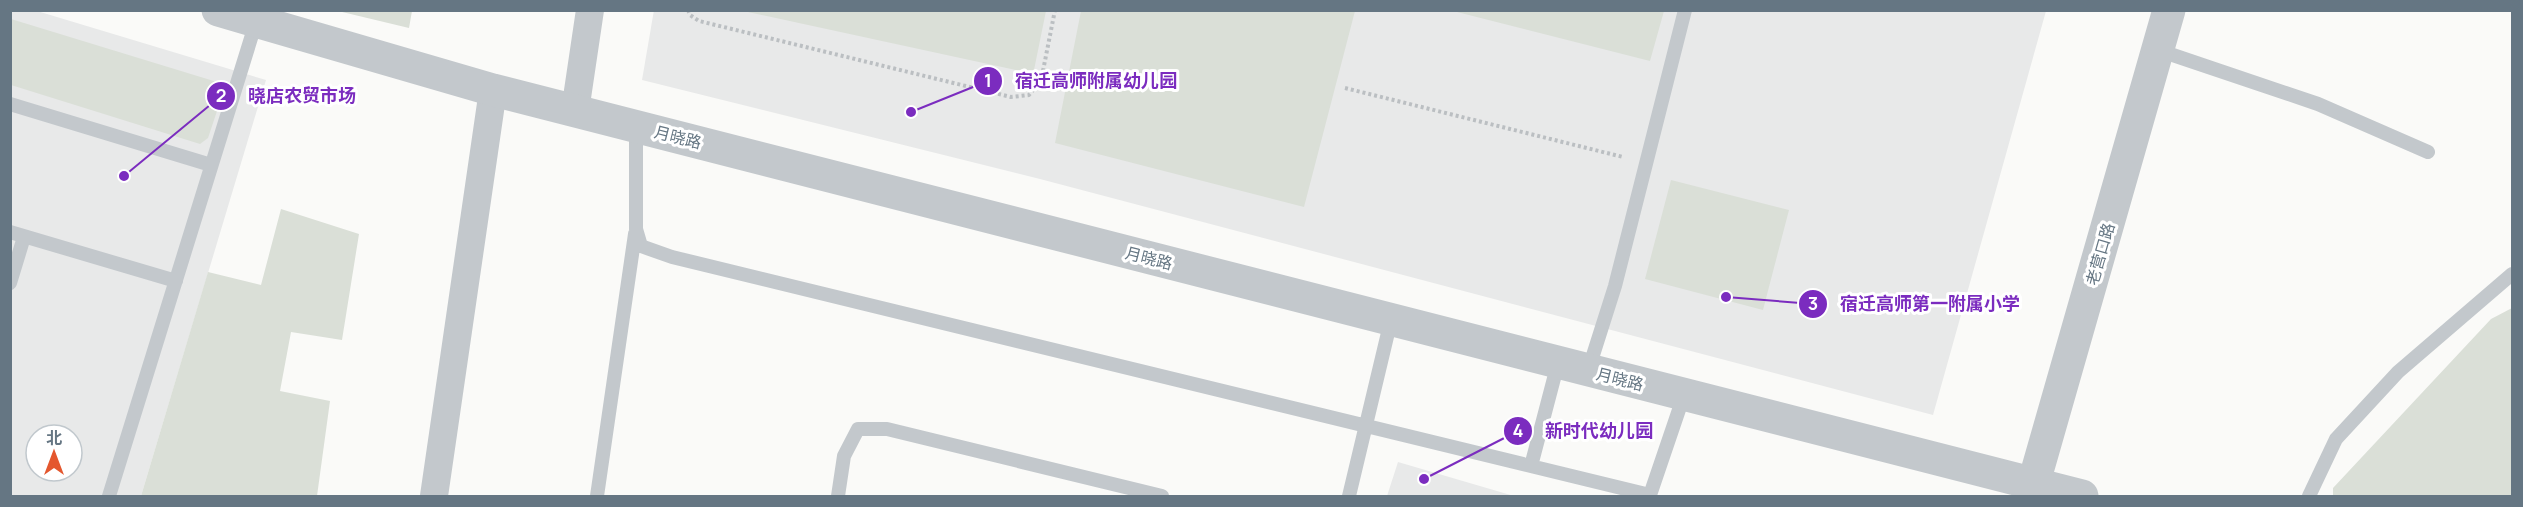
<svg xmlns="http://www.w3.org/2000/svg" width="2523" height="507" font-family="Manrope,'Noto Sans SC',sans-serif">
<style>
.built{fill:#e8e9e9;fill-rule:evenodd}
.green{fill:#dadfd7}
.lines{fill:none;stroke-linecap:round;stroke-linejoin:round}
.path{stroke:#bbbfc2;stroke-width:4;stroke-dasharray:3 3;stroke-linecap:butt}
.service{stroke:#c3c8cc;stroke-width:14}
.minor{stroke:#c3c8cc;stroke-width:28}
.tertiary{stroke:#c3c8cc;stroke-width:33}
.labels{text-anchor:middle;stroke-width:6;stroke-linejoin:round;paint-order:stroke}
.street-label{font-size:16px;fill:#657683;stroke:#fff}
.leader{fill:none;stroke:#7b2cbf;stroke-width:2}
.callout-dot{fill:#7b2cbf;stroke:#fff;stroke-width:2}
.mark-label{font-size:18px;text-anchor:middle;font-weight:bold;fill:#fff}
.callout-label{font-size:18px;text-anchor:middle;font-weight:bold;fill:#7b2cbf;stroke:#fff;stroke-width:6;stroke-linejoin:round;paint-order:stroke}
</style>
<rect width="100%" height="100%" fill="#fafaf8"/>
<path class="built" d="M654,10L2046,11L1933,415L1040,179L642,80Z
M10,11H37L266,80L141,496H11ZM36,435H72V471H36Z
M1398,462L1514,496H1387Z"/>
<path class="green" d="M338,11H412L409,28Z
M743,11L1046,10V11L1034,70L1029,73Z
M1081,11H1355L1304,207L1055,143Z
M1453,11H1664L1650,61Z
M11,19L217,82L222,96L208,138L200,144L11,85Z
M1671,180L1789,210L1763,310L1645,279Z
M281,209L359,234L342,340L291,332L280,391L330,401L317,496H141L208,272L261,285Z
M2512,308V496H2333V488L2491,319Z"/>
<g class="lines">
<path class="path" d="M688,10L690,15L699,21L1011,97L1029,95L1041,81L1055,10
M1345,88L1623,157"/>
<path class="service" d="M2158,50L2318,104L2428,152
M10,104L211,165
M636,126V229L641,246L672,257L1650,495L1684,395
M10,232L176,281
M10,283L24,237
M1588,371L1615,286L1685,10
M1531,466L1558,363
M109,496L256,22
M597,496L635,234
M838,496L844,456L858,429H887L1162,496
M1349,496L1391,320
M2309,496L2336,439L2398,372L2512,274"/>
<path class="minor" d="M575,111L590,10
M434,496L493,90"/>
<path class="tertiary" d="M218,10L493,90L2082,496
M2030,496L2169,10"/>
</g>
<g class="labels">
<g class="street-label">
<text transform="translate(678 137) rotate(14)" y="6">月晓路</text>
<text transform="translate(2100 254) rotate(-74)" y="6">老营口路</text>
<text transform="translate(1149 258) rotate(14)" y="6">月晓路</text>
<text transform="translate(1620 379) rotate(14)" y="6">月晓路</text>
</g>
</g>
<path class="leader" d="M911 112L988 81M124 176L221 96M1726 297L1813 304M1424 479L1518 431"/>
<g class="callout-dot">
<circle cx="911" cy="112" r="6"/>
<circle cx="124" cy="176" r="6"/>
<circle cx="1726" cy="297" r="6"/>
<circle cx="1424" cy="479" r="6"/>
<circle cx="988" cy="81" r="15"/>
<circle cx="221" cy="96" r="15"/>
<circle cx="1813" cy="304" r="15"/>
<circle cx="1518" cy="431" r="15"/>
</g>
<g class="mark-label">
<text x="988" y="87">1</text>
<text x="221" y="102">2</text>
<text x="1813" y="310">3</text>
<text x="1518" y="437">4</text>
</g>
<g class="callout-label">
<text x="1096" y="87">宿迁高师附属幼儿园</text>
<text x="302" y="102">晓店农贸市场</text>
<text x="1930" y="310">宿迁高师第一附属小学</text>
<text x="1599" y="437">新时代幼儿园</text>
</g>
<rect width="2523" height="507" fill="none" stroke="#657683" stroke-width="24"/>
<g transform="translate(54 453)"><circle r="28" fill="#ffffff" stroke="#c1c8cd" stroke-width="1.5"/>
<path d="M0-4.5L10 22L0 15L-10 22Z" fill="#e4572e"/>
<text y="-9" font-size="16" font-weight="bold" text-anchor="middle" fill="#657683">北</text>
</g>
</svg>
